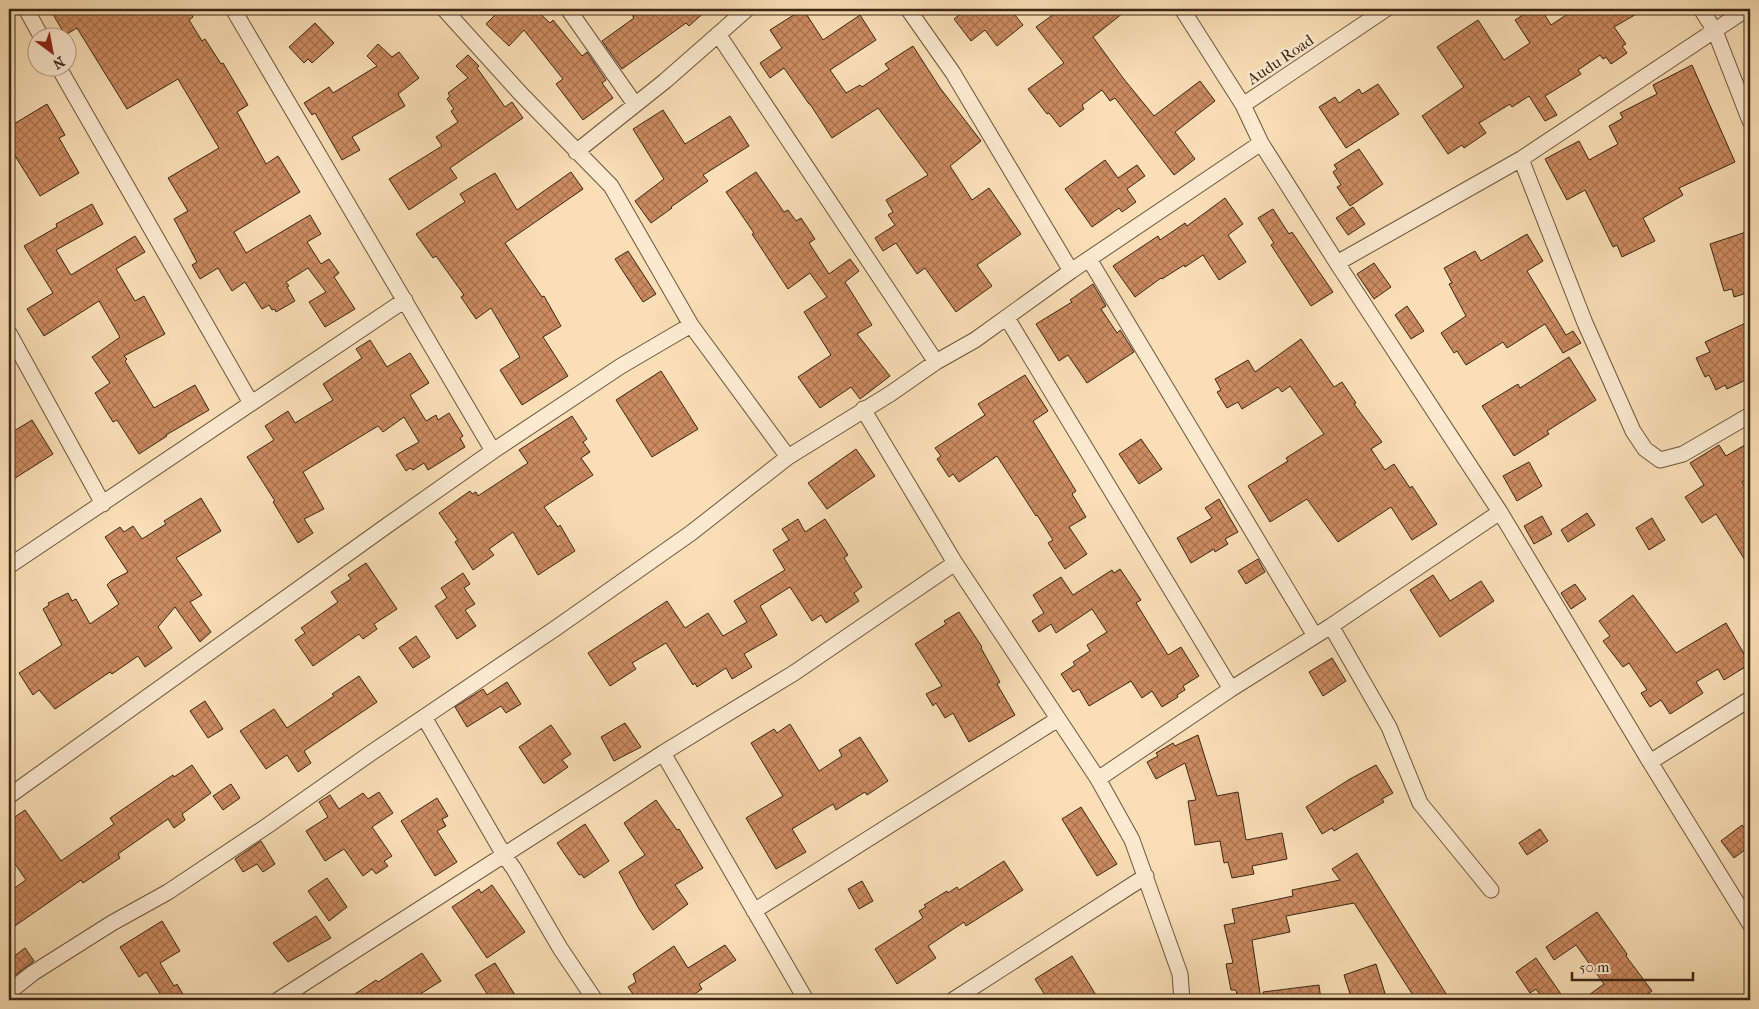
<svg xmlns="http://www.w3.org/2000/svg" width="1759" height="1009" font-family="'IM FELL French Canon',serif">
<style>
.building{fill:url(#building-cross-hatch);stroke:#3a2615}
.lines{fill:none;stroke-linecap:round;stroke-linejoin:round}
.minor-casing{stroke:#6a543d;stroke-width:17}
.minor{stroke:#fcead0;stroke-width:15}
.labels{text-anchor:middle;stroke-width:5;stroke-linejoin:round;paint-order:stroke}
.street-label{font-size:16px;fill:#3a2615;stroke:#fcead0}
</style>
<defs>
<pattern id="building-cross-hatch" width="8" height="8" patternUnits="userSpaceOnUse" patternTransform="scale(1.25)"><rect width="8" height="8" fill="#cd8b61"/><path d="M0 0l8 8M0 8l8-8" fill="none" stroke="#a7714f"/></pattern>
</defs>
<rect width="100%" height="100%" fill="#fadfb6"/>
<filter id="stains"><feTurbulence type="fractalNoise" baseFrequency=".004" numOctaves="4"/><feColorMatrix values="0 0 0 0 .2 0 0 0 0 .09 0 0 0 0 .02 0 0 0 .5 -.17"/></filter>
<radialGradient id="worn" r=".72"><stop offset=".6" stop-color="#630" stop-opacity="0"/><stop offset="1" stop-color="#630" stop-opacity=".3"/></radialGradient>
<path class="building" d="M50,9H188L193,17L189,20L202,41L205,39L221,64L223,63L248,105L237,112L266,164L278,156L300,192L234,232L246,253L310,215L321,234L307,242L321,264L329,259L339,273L334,277L355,309L325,327L309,302L326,292L308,268L286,282L289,286L287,287L295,301L276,312L275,309L272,310L269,305L262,309L245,282L232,291L218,268L200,279L192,265L197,262L174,219L188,211L168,178L219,148L178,79L127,109L77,28L65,35Z
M501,9H535L550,23L553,20L582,56L587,52L606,80L602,83L613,98L583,120L556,84L563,79L524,30L509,46L486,24Z
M628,9H708L689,26L686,23L622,69L602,41L634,18Z
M803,9L823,40L860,15L876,40L830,70L846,93L860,85L862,87L889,69L885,64L913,46L940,88L981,141L950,166L972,200L989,188L1021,234L977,265L992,286L956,312L925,268L917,274L896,243L883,251L875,238L895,225L888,215L893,212L886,200L928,175L878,108L832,138L810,104H809L784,68L770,78L760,63L782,48L770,30Z
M967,9H1010L1023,25L997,46L985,30L971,41L954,19Z
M1061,9H1128L1093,37L1123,78L1154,116L1200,81L1215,101L1175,132L1195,159L1174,175L1115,98L1110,101L1102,90L1082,105L1084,109L1060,127L1049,113L1047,114L1028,89L1064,63L1036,27Z
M1532,9H1541L1551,25L1575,9H1645L1614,27L1626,44L1622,46L1627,53L1611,64L1606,57L1603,59L1600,55L1578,70L1581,74L1545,96L1557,115L1545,121L1529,96L1512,107L1510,104L1479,123L1486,133L1464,148L1462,145L1448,154L1422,116L1464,87L1437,47L1478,20L1504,60L1530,43L1515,20Z
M315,23L334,43L312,63L308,59L304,63L289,47Z
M378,44L392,57L399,52L419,78L398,94L405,106L352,137L360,150L342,160L315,113L312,115L304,103L329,87L333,93L377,66L367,56Z
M468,55L479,66L477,68L505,107L512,102L523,118L450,168L457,178L409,210L389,179L442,146L436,137L458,122L451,111L454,109L447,99L450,96L448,93L468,78L456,66Z
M1692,65L1735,162L1679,188L1683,195L1643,218L1655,241L1622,257L1617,245L1613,247L1585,190L1567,200L1545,159L1579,141L1589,160L1618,144L1609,126L1623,118L1620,113L1657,94L1653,85Z
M1378,84L1399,114L1346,148L1319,107L1335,97L1339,103L1359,89L1362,94Z
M47,104L65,135L59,138L79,173L40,196L9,146V127Z
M663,110L685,144L730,116L749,146L703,175L708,181L671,207L672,208L651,223L635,201L664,179L633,129Z
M1359,149L1383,184L1350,206L1337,187L1341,185L1333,172L1337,169L1334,165Z
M1105,160L1118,178L1137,165L1145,176L1127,189L1136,202L1122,212L1119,208L1092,227L1065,189Z
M571,172L583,189L505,243L542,297L544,296L561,326L543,337L568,376L522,405L500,370L520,357L491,308L476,319L461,297L464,295L436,256L433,258L416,234L465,202L460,194L495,173L517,210Z
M756,172L784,212L788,210L796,221L801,218L815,239L809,243L829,274L850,259L859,271L845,282L872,325L857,334L890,376L860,399L851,387L820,408L798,377L831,355L804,312L827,297L810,273L788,289L752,234L754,233L726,192Z
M1225,198L1243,224L1228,235L1246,262L1219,280L1203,255L1185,267L1184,265L1162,279L1161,278L1135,297L1113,266L1158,236L1160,240L1185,223L1187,226Z
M92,204L103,224L56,250L71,275L135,236L145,252L116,269L135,301L144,296L165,334L124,356L127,359L125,361L154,408L195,385L209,410L166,435L167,436L139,454L117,420L113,422L95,393L110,383L92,357L120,337L99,301L44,336L27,309L53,293L24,246L57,227L56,224Z
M1353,207L1365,224L1348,235L1336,218Z
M1273,209L1289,234L1292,232L1333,292L1311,306L1271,245L1274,243L1258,218Z
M1746,232L1750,246V292L1734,297L1732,289L1724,291L1710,244Z
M1527,234L1543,261L1527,271L1566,335L1573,331L1581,343L1563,353L1545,324L1507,348L1503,342L1466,365L1457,351L1454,353L1441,333L1466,316L1449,284L1452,283L1444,268L1475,251L1481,261Z
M628,251L656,294L643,302L615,259Z
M1374,263L1391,287L1374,299L1357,274Z
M1093,284L1106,306L1101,309L1117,333L1120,330L1134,352L1087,383L1068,355L1059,361L1036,324L1072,302L1070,300Z
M1407,306L1424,331L1411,339L1395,315Z
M1750,321V378L1727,389L1725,385L1716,390L1709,375L1705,377L1696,358L1710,352L1705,342Z
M1301,339L1334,387L1342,382L1356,403L1354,404L1382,442L1371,449L1385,470L1394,464L1410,488L1412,486L1437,524L1412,540L1391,507L1338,542L1307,499L1270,522L1248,486L1288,461L1286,458L1324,434L1290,386L1282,392L1278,387L1242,409L1238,402L1227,408L1217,392L1221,390L1215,379L1248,360L1255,372Z
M370,340L387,367L410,353L429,383L410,395L426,421L436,415L438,420L449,413L463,436L460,438L465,447L428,470L424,463L413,470L410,468L406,471L396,455L419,442L404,417L383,432L378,426L368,432L303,472L324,509L304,519L313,533L298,543L273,502L275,501L247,457L274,440L265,426L288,411L295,423L333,400L323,384L362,358L356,349Z
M1569,357L1596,400L1547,431L1549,434L1514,456L1482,406L1518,384L1520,388Z
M661,371L698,429L652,457L616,400Z
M1025,375L1048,411L1033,421L1076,491L1072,494L1086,517L1069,527L1087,554L1065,569L1048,543L1053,540L1037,515L1036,516L997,456L959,482L953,474L949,477L937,459L941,456L935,448L985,415L978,404Z
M572,416L587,439L583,442L590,452L581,458L593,475L544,507L558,527L560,525L575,551L538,575L513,532L489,549L494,555L473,570L455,542L458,540L439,513L470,491L472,494L476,492L478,496L528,463L519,450Z
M32,420L53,454L9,482V434Z
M1141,439L1162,469L1139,484L1119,454Z
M1750,442V477L1742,482L1750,495V568L1716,514L1702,523L1685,497L1704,485L1690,463L1719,445L1726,456Z
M856,449L875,476L827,509L808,483Z
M1529,462L1542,486L1517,501L1503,476Z
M201,498L221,531L176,558L202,595L190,602L211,632L200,642L175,607L158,627L172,648L145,667L138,656L112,674L110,672L55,709L39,690L33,695L19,673L62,645L43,609L49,605L48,603L68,593L72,601L76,599L90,624L119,604L107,585L111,581L128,572L105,537L120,527L124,532L133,526L142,539L166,524L164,521Z
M1219,499L1238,532L1225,539L1228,544L1215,552L1214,549L1191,563L1177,538L1212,518L1205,508Z
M1587,513L1595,525L1568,542L1561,530Z
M1542,516L1552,534L1534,544L1524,526Z
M1652,518L1665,540L1649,550L1636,528Z
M798,519L805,532L825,519L848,555L844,558L862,587L854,593L859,601L826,623L821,615L812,621L790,587L760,606L777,635L744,654L752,667L732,679L726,668L697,687L695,683L693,685L666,643L632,663L636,669L610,686L588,653L667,601L685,628L708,613L723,636L747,622L734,601L785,570L773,550L789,540L782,529Z
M1258,559L1265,572L1246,584L1238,571Z
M366,563L397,609L374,624L377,629L363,639L359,634L313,666L295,640L305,633L301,628L338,602L331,592L351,579L348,575Z
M1120,569L1141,600L1136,603L1168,655L1181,647L1199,676L1183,686L1185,690L1177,695L1178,697L1162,707L1152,691L1142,698L1131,681L1089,706L1079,689L1073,692L1061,674L1075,665L1073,662L1090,651L1087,645L1107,632L1092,609L1056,633L1051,624L1039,632L1032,621L1044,613L1033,595L1061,577L1073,595L1112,570L1114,573Z
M463,573L470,584L464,588L475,604L465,610L476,626L457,639L435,606L447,598L441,588Z
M1433,575L1450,601L1481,581L1494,601L1440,637L1410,590Z
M1575,584L1586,599L1571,609L1561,593Z
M1633,595L1676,653L1726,623L1750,664L1724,680L1718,669L1696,682L1703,693L1670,714L1661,700L1650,707L1641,693L1647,690L1629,663L1623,667L1603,641L1610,636L1599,621Z
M959,612L982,647L981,648L1000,682L997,684L1015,715L969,742L953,713L945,718L936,703L933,706L926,694L942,686L915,644L946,624L944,621Z
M416,636L430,657L413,668L399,648Z
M1332,658L1346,681L1323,696L1309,672Z
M359,676L377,702L304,751L311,763L298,772L287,755L266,769L240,731L274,709L287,728L334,696L332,694Z
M507,682L521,704L506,713L501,706L467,727L455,707L483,689L487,695Z
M205,701L223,729L208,738L190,711Z
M625,723L641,747L614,761L601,737Z
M790,724L819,771L842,756L839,750L860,737L888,781L867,795L865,792L836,810L833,804L792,829L806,852L776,869L746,818L783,796L751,743L774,729L777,733Z
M551,725L571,754L562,760L568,767L545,783H543L519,747Z
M1198,735L1217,796L1238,792L1246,840L1282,833L1287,859L1252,866L1254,874L1232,878L1228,862L1224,863L1220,841L1195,845L1188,801L1196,800L1185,763L1156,779L1147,762L1158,756L1156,753L1173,743L1175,746Z
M192,765L211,793L182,814L185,820L174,828L168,819L118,854L120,858L83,883L81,880L9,930V892L26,880L9,855V821L25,810L61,861L114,824L110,818L173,775L174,777Z
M1376,765L1393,793L1382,799L1384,802L1334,831L1332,828L1322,834L1306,807L1350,779Z
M231,784L240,798L223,810L213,796Z
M379,792L393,813L372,827L392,856L384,861L388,866L376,874L372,869L363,876L344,849L325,861L306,831L328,817L319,802L330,795L339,809L363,793L368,799Z
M437,798L448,816L442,819L446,826L437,831L457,862L435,876L401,821Z
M656,800L677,830L679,829L703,868L675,885L688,904L653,930L639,909L619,872L645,855L624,823Z
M1081,807L1117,864L1097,876L1062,819Z
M585,824L609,861L584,878L581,874L579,875L557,843Z
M1742,825L1750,835V846L1734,858L1721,841Z
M1540,829L1548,841L1527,855L1519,843Z
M261,841L275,864L263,872L257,864L243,872L235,859Z
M1357,853L1450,1000H1416L1354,903L1286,916L1290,932L1252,940L1261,1000H1238L1236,990H1231L1226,964L1233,963L1224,925L1235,923L1232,909L1293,896L1292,890L1340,880L1332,869Z
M1004,861L1023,890L966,926L964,922L928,946L936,958L897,984L875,949L923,918L919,911L926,907L924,905L947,891L948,893L957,887L959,890Z
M327,878L347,907L329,921L308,891Z
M862,881L873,901L859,909L848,889Z
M492,885L525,932L487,958L452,907L479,889L481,893Z
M1597,912L1627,954L1626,956L1652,991L1640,1000H1582L1604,984L1576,945L1554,960L1546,947Z
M316,916L331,938L288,962L273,943Z
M162,921L180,951L160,963L174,986L177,984L184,996L181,998L183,1000H152L161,995L146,972L139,977L120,947Z
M725,945L736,960L699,984L702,989L693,995L696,1000H637L628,987L636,982L633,974L674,946L688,968Z
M25,948L34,961L9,980V960Z
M422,953L441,981L417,996L420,1000H346L376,980L378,982Z
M1072,956L1099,1000H1048L1035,979Z
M1536,958L1565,1000H1544L1536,989L1530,993L1516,972Z
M495,963L515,995L507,1000H491L475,975Z
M1376,964L1387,1000H1352L1344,975Z
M1319,985L1321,1000H1264L1263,992Z"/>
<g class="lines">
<g class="minor-casing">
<path id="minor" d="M26,9L42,38
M233,9L493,451
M444,9L521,94L611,186L691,325L788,457
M568,9L632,100
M908,9L953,73L1071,271
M1182,9L1243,105L1261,143L1337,263L1500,512L1650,762L1750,924
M1701,9L1715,31L1750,121
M718,34L936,362
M59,68L251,403
M1243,105L1386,9
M576,152L665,81L747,9
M1521,159L1585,323L1633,431L1645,449L1660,460L1683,454L1750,415
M1089,259L1315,636
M1337,263L1521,159L1747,9
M1007,318L1231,689
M9,333L103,504
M863,409L955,563L1098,779L1132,840L1180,974L1182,1000
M9,566L405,300
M1331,626L1389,727L1420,803L1491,890
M424,717L504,855L514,869L560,948L595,1000
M663,753L806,1000
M1650,762L1750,699
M1098,779L1231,689L1331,626L1500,512
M9,796L385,527L493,451L621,366L691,325
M754,911L1058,719
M9,992L33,973L112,923L168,892L267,826L371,753L556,628L691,533L788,457L890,394L936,362L975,340L1071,271L1261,143
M278,1000L663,753L794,673L955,563
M953,1000L1146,876"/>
</g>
<use href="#minor" class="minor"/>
</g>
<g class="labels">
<g class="street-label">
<text transform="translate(1280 59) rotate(-34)" y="6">Audu Road</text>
</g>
</g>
<rect width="1759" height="1009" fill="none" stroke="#fadfb6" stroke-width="30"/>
<rect x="10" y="10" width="1739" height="989" fill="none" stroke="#3a2615" stroke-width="2.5"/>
<rect x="15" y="15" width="1729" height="979" fill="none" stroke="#3a2615"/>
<g transform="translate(52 52) rotate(148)"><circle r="24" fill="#fcead0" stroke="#ae9c85"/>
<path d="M0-4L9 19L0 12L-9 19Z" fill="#8f2418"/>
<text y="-8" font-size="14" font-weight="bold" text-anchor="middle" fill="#3a2615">N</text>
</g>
<path d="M1572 972v8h121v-8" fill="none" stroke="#3a2615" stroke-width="2.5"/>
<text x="1579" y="972" font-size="15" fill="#3a2615" stroke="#fcead0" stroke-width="4" paint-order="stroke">50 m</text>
<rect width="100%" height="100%" filter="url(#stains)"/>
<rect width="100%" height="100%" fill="url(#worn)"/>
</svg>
